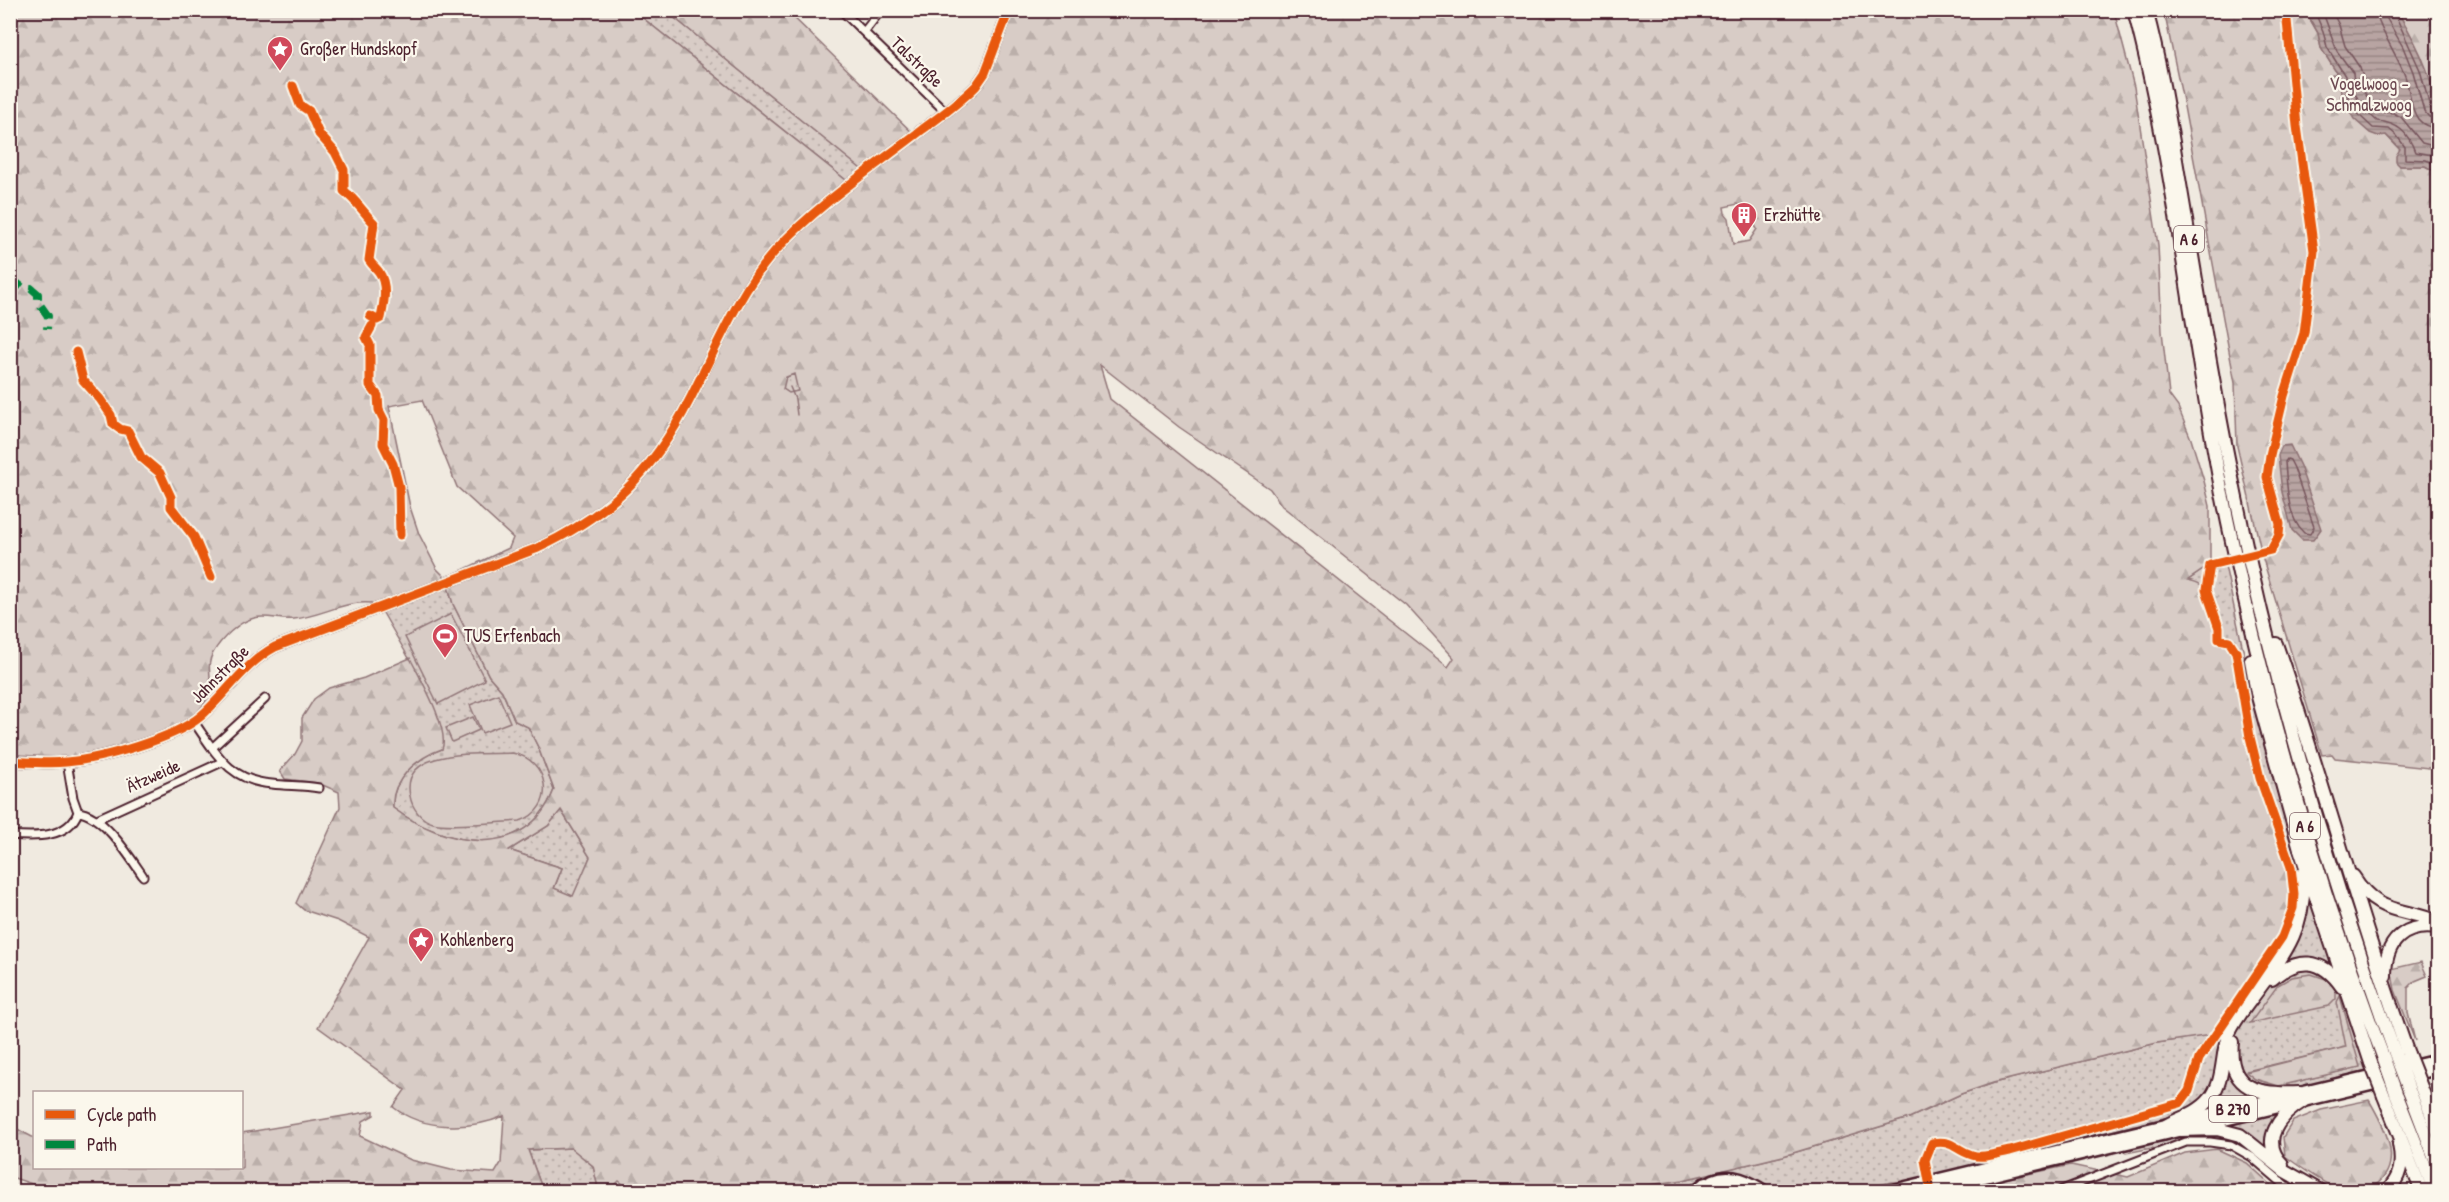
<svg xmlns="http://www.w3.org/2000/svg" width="2449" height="1202" font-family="'Patrick Hand',sans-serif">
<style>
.green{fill:url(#green-dots);stroke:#917678;stroke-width:1.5;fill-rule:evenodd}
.forest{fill:url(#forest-firs);stroke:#917678;stroke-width:1.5;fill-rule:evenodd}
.pitch{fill:#d8ccc6;stroke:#917678;stroke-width:1.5}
.water{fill:url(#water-rules);stroke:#8c6f72;stroke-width:1.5}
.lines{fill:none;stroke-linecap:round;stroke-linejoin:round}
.shore{stroke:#76545b;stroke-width:1.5}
.stream{stroke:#8c6f72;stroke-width:1.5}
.minor-casing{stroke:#4a1f2b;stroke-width:11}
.tertiary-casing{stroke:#4a1f2b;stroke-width:13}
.trunk-casing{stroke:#4a1f2b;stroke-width:15}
.motorway-casing{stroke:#4a1f2b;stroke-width:16}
.minor{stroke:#fbf7ec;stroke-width:7}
.tertiary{stroke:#fbf7ec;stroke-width:8}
.trunk{stroke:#fbf7ec;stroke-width:10}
.motorway{stroke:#fbf7ec;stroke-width:12}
.motorway-bridge-casing{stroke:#4a1f2b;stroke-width:16;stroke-linecap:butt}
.motorway-bridge{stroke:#fbf7ec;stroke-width:12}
.quiet{stroke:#00873e;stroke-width:8;stroke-dasharray:15 8;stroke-linecap:butt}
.cycleway-casing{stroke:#fbf7ec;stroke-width:13}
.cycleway{stroke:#e8590c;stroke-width:9}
.labels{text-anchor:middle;stroke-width:4.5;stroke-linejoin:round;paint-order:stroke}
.shield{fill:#fbf7ec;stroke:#7f6065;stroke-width:1.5}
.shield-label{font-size:16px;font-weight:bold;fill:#4a1f2b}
.poi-label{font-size:18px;fill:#4a1f2b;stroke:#fbf7ec;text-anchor:start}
.street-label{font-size:18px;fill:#4a1f2b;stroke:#fbf7ec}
.park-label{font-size:18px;fill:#6e4a52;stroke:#fbf7ec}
</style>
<defs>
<pattern id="green-dots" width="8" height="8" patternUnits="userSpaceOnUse" patternTransform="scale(1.5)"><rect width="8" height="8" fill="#d8ccc6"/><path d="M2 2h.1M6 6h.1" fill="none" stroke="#bbafaa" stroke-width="1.8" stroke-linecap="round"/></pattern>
<pattern id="forest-firs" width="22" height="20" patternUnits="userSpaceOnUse" patternTransform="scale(1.5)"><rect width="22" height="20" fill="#d8ccc6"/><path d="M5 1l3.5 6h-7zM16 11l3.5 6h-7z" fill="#bbafaa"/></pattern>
<pattern id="water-rules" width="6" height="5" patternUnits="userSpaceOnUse" patternTransform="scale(1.5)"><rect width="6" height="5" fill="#b8a4a2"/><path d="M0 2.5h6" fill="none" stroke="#988584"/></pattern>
</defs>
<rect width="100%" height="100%" fill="#f0eae0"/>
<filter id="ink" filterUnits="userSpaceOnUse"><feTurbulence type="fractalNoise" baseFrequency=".0167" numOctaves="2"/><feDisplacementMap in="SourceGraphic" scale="12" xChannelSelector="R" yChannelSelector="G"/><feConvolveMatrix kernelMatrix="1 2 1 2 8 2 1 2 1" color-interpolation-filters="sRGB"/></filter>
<g filter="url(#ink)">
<path class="green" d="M634,11H666L867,173L851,184Z
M794,374L796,377L798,391L789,393L783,389C782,380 785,377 794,374Z
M2224,561L2253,696L2274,781L2297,857L2302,890L2294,932L2235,1016L2207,1099L2180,1114L1906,1182H1892L1853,1191L1621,1192L1642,1186L1683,1180L1783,1156L1909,1118L1961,1094L1993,1083L2157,1043L2218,1033C2239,998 2285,947 2293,909C2301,865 2272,818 2260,778C2248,736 2245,694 2236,652L2219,639V628L2187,581L2210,565Z
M447,583L453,604L489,676L502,691L515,721L528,727L538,747L554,790C526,863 444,846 393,808C390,780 418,757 442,749L422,681L379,606Z
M561,810L590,857L574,897L554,889L562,868L509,850L548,826Z
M2307,884L2336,971L2284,964Z
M2300,967L2325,973L2340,991L2367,1070C2346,1075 2290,1093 2272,1089C2207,1072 2238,1014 2272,982C2279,975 2291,972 2300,967ZM2340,997L2359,1067L2279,1086L2255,1079L2247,1071L2346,1047Z
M2225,1064L2263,1097L2201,1113Z
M2287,1109L2270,1153L2215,1126Z
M2197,1133L2235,1136L2273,1166L2270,1169C2229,1132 2207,1134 2157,1150L2152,1148L2126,1153L2122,1151Z
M572,1148L593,1166L599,1191H543L528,1150Z"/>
<path class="forest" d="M11,11H634L851,184L866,173L666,11H787L919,139L958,109L986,78L1013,11H2114L2134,87L2158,245L2162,331L2169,395L2178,407L2191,439L2204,481L2210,506V565L2188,580C2193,581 2197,582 2201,585C2211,593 2219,625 2219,638L2229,641L2236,652C2245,690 2248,728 2257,765C2272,827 2311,873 2282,937L2218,1034L2157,1043L1993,1083L1961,1094L1909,1118L1783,1156L1683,1180L1642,1186L1621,1192H633L619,1181L609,1191L599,1192L593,1166L571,1148L528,1150L543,1191L56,1192L11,1177L10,1125L34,1138V1168H242V1133L374,1111V1115L363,1121L360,1136L411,1160L451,1170L495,1173L501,1163L504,1116C471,1130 423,1131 393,1107L405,1090L318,1027L369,937L338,921L304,910L296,903L340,807L339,792L318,783L285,779L280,771L295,754L302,741V718L314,699L329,688L364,678L410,658C420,678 450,729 442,749C418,757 390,780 393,808C444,846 526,863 554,790L538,747L528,727L515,721L502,691L489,676L453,604L447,583L378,604C347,598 324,616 294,619C280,621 267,614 254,618C238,622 221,639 213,653C202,671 222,687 197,712C176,733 100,752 70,756C50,758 30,756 11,754ZM1738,204L1747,212L1757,229L1749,241L1733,244L1729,218L1725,213L1724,207ZM1100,365L1179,427L1270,489L1282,506L1406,605L1454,658L1448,667L1110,399ZM794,374L798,391L789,393L783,389L786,377ZM422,400L457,487L513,538L509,548L446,578L437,569L419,534L410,507L389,406ZM561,810L590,857L573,896L554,888L562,868L509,850L548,826Z
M2164,11H2308L2311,21L2318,33L2321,48L2340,78L2341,90L2378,136L2386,135L2400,150V166H2425L2438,173V769L2335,758L2332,754L2322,755L2263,559L2237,446L2235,383L2183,101Z
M2397,11H2438V118C2430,79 2418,45 2397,11Z
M2421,962L2427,976L2415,981L2408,988V1013L2415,1041L2395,990L2391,969Z
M2311,974L2326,979L2336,989V999L2329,1006L2250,1023L2278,985L2292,977Z
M2340,996L2360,1067L2279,1086L2255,1079L2246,1072L2346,1047L2337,1002Z
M2369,1100C2383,1124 2405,1162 2377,1184C2368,1191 2358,1194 2346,1192C2329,1188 2300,1167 2285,1156L2283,1137L2293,1121L2321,1110Z
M2217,1149L2247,1163L2278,1191L1941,1192L2071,1165L2128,1177L2185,1153Z"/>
<path class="pitch" d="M451,614L485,680L438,704L405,637Z
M498,694L510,722L482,733L470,705Z
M473,717L479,730L452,742L446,728Z
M512,753C550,759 557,809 520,821C500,822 449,828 433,823C421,820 412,808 410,796C399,746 483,755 512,753Z"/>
<path class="water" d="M2308,11H2397C2417,43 2436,81 2438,120C2439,138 2439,155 2438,173L2425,166H2400L2396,162V156L2400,149L2386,135L2378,136L2370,133L2354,119L2341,97L2340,78L2321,48L2318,33L2311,21Z
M2290,445L2300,466L2321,529L2313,540H2302L2292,530L2282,492L2278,455L2282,446Z"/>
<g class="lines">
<path class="shore" d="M2314,10L2323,31L2327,47L2345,76L2347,95L2352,103L2359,115L2373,128L2389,129L2397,136L2405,147V159L2426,160L2438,165
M2322,10L2337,51L2353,73L2355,94L2365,110L2377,121C2398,123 2408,132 2415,152L2438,156
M2331,10L2339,25L2345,46L2360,68L2364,81V92L2372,104L2381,112L2393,113L2401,117L2422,143L2438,147
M2376,10C2377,27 2400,59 2406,79C2410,91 2410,109 2418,119C2423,125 2430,128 2438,128
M2385,10L2387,19L2403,47L2413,72L2424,111L2429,117L2438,119
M2393,10L2420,70L2430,107L2438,111
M2287,459L2290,460L2294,468L2314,527L2310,534L2304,533C2287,518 2287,484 2285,462Z"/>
<path class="stream" d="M2328,78L2337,72
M790,387L795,399L797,415"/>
<g class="minor-casing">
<path id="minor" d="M841,10L946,112
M864,32L881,10
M194,722C216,753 229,781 272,784C288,786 303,785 319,788
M212,748L265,699
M67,762L73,798L78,812
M78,812C103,814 130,857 143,876
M97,819L222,762
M10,835C34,837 68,839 78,812
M2057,1192L2186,1142H2210L2231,1145L2252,1157L2293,1192"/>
</g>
<g class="tertiary-casing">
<path id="tertiary" d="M10,761C29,762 48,764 66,762C101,759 174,739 201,716C226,694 245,663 275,647L538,548C619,510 660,463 698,383C721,337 741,289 776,250C818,204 874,167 923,129C941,116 960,102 976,86L985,73L1009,10
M1692,1192L1703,1183L1713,1180"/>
</g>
<g class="trunk-casing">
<path id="trunk" d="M1713,1180C1732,1172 1749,1181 1766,1192
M1719,1180L1729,1183L1738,1192
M1885,1192L2438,1060
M1922,1192L2438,1069"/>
</g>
<g class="motorway-casing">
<path id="motorway" d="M2134,10C2178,178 2192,353 2228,523C2266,705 2318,886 2384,1059
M2146,10C2163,73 2172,138 2183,202C2198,291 2212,380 2230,468C2269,668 2326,865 2396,1056
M2276,644C2323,779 2359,918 2408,1054
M2251,660L2257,693L2300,849L2371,1063
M2353,876C2378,916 2401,907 2438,922
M2385,976C2385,942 2403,923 2438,928
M2272,979C2297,957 2322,957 2342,987
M2232,1042C2227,1091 2260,1095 2300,1093
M2421,1087L2438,1132
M2409,1090L2438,1166
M2396,1093L2435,1192
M2384,1096L2422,1192
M2167,1125C2181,1118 2200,1112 2210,1099C2225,1081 2221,1053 2229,1033C2235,1020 2244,1009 2252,998C2283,956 2307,929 2303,874
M2181,1130L2217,1129L2240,1135L2285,1171L2322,1192
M2282,1164C2259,1140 2280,1115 2303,1101
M2386,1192C2401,1178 2403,1163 2399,1144"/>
</g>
<use href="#minor" class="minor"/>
<use href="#tertiary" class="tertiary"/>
<use href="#trunk" class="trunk"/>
<use href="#motorway" class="motorway"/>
<g class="motorway-bridge-casing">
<path id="motorway-bridge" d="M2408,1054L2421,1087
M2396,1056L2409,1090
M2384,1059L2396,1093
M2371,1063L2384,1096"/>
</g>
<use href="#motorway-bridge" class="motorway-bridge"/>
<path class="quiet" d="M10,278L22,287L31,288L38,294V302L48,316L47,329"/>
<g class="cycleway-casing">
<path id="cycleway" d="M293,86L300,105L309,111L319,134L335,152L344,170V191C355,199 364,213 374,223L369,260C372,265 376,268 379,272C388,285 384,303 381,318L377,320L370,316
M372,326L366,337L370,345V385L378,396L379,410L384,420L383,444L393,464L399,487L400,535
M76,352L83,380L100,399L111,415L113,424L120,429L128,431L141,457L160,473L171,497V507L194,537L211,577
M10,761C29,762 48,764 66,762C101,759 174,739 201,716C226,694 245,663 275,647L538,548C619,510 660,463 698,383C721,337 741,289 776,250C818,204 874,167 923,129C941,116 960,102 976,86L985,73L1009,10
M1931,1192L1925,1160L1932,1143C1953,1139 1955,1150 1972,1155C1983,1159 1999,1153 2010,1151L2180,1103L2189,1091L2199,1059L2282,937L2293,908L2294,894L2291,867L2260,778L2250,737L2236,652L2229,641L2219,639V628L2206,590L2210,565L2271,550L2279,535L2280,524L2267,477L2270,455L2284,396L2304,333L2314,251L2297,126L2286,10"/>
</g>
<use href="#cycleway" class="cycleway"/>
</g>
</g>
<defs>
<g id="sight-pin" transform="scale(1.35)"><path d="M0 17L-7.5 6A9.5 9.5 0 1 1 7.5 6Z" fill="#d1495b" stroke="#fbf7ec"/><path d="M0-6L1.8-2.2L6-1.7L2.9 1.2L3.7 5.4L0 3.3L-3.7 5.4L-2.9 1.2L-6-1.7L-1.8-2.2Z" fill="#fff"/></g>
<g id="building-pin" transform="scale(1.35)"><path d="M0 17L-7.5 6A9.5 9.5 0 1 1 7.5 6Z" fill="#d1495b" stroke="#fbf7ec"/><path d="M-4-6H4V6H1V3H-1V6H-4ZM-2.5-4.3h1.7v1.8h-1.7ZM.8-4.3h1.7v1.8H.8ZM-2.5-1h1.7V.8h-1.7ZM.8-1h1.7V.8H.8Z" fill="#fff"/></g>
<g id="stadium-pin" transform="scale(1.35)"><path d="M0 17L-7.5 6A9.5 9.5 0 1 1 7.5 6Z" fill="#d1495b" stroke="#fbf7ec"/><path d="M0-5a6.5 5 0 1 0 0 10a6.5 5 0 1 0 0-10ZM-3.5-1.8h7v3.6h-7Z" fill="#fff"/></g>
</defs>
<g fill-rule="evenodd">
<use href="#sight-pin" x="280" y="49"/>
<use href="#building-pin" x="1744" y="215"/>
<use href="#stadium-pin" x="445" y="636"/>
<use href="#sight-pin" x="421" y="940"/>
</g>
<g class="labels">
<g class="shield">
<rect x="2174" y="226" width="30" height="26" rx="4.5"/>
<rect x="2290" y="813" width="30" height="26" rx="4.5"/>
<rect x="2209" y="1096" width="48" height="26" rx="4.5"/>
</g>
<g class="shield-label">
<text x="2189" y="245">A 6</text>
<text x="2305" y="832">A 6</text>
<text x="2233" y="1115">B 270</text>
</g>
<g class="poi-label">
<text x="300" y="55">Großer Hundskopf</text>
<text x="1764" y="221">Erzhütte</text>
<text x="464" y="642">TUS Erfenbach</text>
<text x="440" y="946">Kohlenberg</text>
</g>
<g class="street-label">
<text transform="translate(917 62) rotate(44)" y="6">Talstraße</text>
<text transform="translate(220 674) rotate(-45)" y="6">Jahnstraße</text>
<text transform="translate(153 776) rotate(-24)" y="6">Ätzweide</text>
</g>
<g class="park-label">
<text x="2369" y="90">Vogelwoog -<tspan x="2369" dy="21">Schmalzwoog</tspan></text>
</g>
</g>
<rect width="2449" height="1202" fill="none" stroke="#fbf7ec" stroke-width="36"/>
<rect x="18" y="18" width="2413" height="1166" fill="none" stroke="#4a1f2b" stroke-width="2" filter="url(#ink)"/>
<rect x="33" y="1091" width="210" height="78" fill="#fbf7ec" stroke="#b4a19f" stroke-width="1.5"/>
<rect x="45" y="1110" width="30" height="9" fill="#e8590c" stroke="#b4a19f" stroke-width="1.5"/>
<text x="87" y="1121" font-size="18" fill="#4a1f2b">Cycle path</text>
<rect x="45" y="1140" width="30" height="9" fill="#00873e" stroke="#b4a19f" stroke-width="1.5"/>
<text x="87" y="1151" font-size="18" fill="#4a1f2b">Path</text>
</svg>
